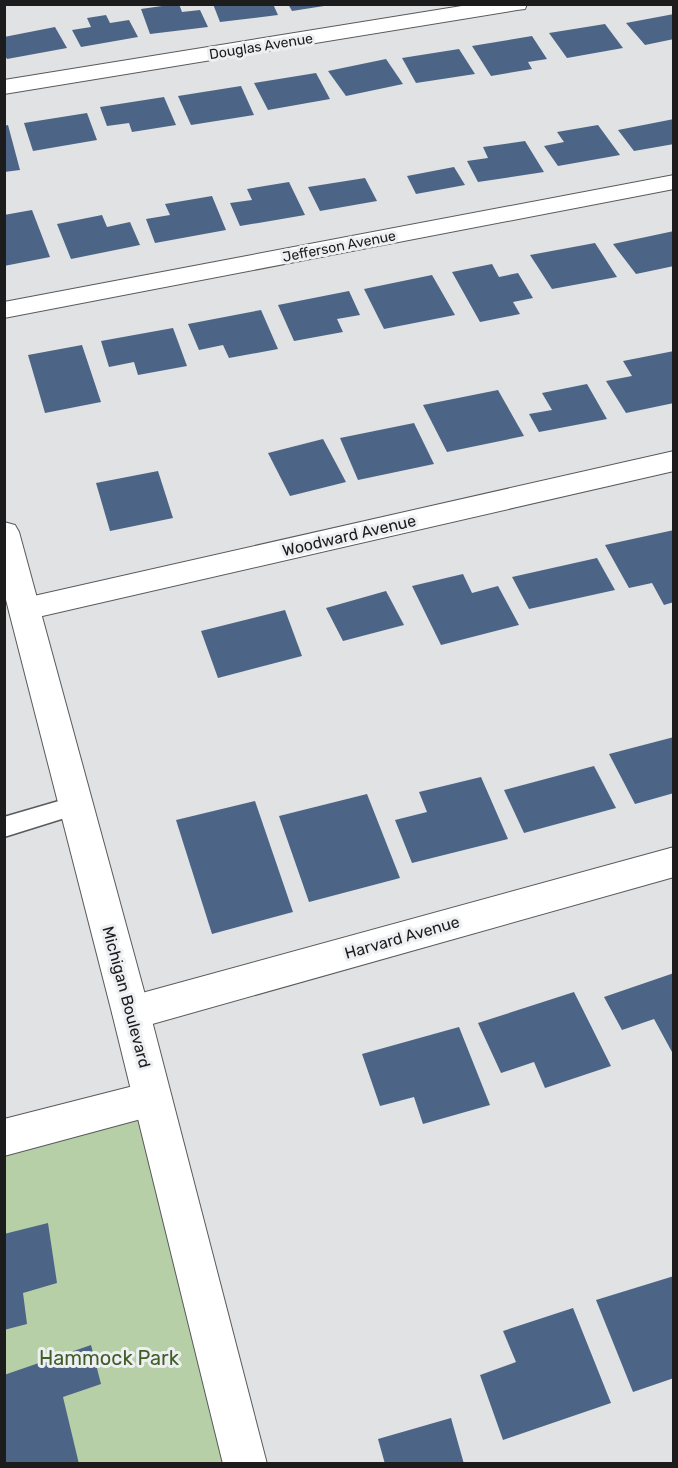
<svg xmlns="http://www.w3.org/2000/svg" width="678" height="1468" font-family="Rubik,sans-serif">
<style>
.green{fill:#b6cfa7}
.building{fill:#4c6586}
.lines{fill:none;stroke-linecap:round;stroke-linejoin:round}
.lane-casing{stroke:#585a5c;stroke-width:3}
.street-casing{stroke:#585a5c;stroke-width:2}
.secondary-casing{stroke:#585a5c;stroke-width:2}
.lane{fill:#fff;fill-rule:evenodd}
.street{fill:#fff;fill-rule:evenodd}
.secondary{fill:#fff;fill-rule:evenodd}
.labels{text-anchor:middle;stroke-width:6;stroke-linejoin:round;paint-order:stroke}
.far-street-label{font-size:14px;fill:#1c1c1d;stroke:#edeff2}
.street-label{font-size:16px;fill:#1c1c1d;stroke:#edeff2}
.near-park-label{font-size:20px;fill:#3f5f27;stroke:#edeff2}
</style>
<rect width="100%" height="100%" fill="#e0e2e4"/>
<!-- green -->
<polygon class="green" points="153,1099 243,1463 5,1464 5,1138"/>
<!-- building -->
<g class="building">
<polygon points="176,4 179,4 182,12 200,10 208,27 150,34 141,9"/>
<polygon points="213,4 273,4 278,15 220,22"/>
<polygon points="288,4 324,4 324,6 292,11"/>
<polygon points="674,14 674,39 645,45 626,23"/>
<polygon points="106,15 110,23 129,20 138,37 81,47 72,30 91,27 87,18"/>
<polygon points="605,24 623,48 567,58 549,33"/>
<polygon points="55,27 67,48 7,59 4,54 4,37"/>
<polygon points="532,36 547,59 528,62 532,69 491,76 472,46"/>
<polygon points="459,49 475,74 416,83 402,58"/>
<polygon points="386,59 403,84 346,96 328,71"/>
<polygon points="316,73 330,99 268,110 254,83"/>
<polygon points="241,86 254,115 191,125 178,96"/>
<polygon points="164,97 176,125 132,132 129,123 107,126 100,107"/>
<polygon points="87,113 97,140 33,151 24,123"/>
<polygon points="674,119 674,144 634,151 618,130"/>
<polygon points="8,125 20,170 4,172 4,126"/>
<polygon points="598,125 620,155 558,166 544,146 564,142 557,132"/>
<polygon points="525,141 544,172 478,182 467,161 488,158 483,147"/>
<polygon points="454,167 465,185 416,194 407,176"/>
<polygon points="365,178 377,201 320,211 308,187"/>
<polygon points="289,182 305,215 240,226 230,203 252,200 247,189"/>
<polygon points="212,196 226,230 155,243 146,219 170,215 165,204"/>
<polygon points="32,210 50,257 4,266 4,215"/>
<polygon points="102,215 107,227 130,222 140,245 71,259 57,224"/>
<polygon points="674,231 674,266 636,274 613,244"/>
<polygon points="595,243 617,277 552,289 530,255"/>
<polygon points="492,264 499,277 518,273 533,298 513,302 520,314 480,322 452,272"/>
<polygon points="432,275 455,315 384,329 364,289"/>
<polygon points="349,291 360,315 337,319 343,332 294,341 278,305"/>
<polygon points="261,310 278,349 229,358 223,345 199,350 188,324"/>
<polygon points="173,328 187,366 138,375 134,362 109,367 101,341"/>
<polygon points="82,345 101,402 45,413 28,355"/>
<polygon points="674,351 674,403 626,413 606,381 632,376 623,361"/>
<polygon points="587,384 607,419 539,432 529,414 552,410 542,393"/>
<polygon points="498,390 524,436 447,452 423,405"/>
<polygon points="414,423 434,464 358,480 340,438"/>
<polygon points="323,439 346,482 290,496 268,453"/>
<polygon points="158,471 173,518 110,531 96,483"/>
<polygon points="674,530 674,602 664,605 652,583 629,588 605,545"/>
<polygon points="597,558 615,590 529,609 512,577"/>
<polygon points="463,574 472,593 498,586 519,625 441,645 412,586"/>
<polygon points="386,591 404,625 343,641 326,608"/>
<polygon points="285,610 302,656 218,678 201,631"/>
<polygon points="674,737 674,793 635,804 609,754"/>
<polygon points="594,766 616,808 524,833 504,790"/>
<polygon points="481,777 508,839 412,863 395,820 427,812 419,792"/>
<polygon points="367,794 400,878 309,902 279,816"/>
<polygon points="255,801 293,912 212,934 176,820"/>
<polygon points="674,973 674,1052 672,1052 654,1019 622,1030 604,997"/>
<polygon points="574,992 611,1066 545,1088 534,1062 501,1073 478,1023"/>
<polygon points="459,1027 490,1105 423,1124 414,1097 380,1106 362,1054"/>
<polygon points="48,1223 57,1283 23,1293 27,1324 4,1330 4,1234"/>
<polygon points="674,1276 674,1378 633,1392 596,1300"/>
<polygon points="573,1308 611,1403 503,1440 480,1375 516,1362 503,1331"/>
<polygon points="91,1345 101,1384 63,1397 79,1464 4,1464 4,1375"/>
<polygon points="451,1418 464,1464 385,1464 378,1439"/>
</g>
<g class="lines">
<defs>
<polygon id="lane" points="76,796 84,798 88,805 84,812 4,837 4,817"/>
<g id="street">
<polygon points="474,4 527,4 525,9 517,10 4,94 4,80"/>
<polygon points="674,175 674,189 4,318 4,302"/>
<polygon points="674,451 674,471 25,620 14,617 9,609 14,601 25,598"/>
<polygon points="674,847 674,877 131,1030 118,1025 112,1013 118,1001 131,996"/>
<polygon points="153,1081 167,1086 172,1099 167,1112 4,1156 4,1119"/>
</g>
<polygon id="secondary" points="4,522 15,525 19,532 150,1013 267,1464 223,1464 112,1013 4,592"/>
</defs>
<!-- lane casing -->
<use href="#lane" class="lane-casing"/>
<!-- street casing -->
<use href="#street" class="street-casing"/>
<!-- secondary casing -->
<use href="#secondary" class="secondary-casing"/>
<!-- lane -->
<use href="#lane" class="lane"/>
<!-- street -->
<use href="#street" class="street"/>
<!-- secondary -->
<use href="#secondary" class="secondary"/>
</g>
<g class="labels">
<!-- far-street labels -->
<g class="far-street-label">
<text transform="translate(261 46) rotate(-9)" y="5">Douglas Avenue</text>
<text transform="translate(339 246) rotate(-11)" y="5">Jefferson Avenue</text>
</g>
<!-- street labels -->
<g class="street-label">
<text transform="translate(349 535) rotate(-13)" y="6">Woodward Avenue</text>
<text transform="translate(402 937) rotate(-16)" y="6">Harvard Avenue</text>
<text transform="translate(127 997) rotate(75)" y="6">Michigan Boulevard</text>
</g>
<!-- near-park labels -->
<g class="near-park-label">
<text x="109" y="1365">Hammock Park</text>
</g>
</g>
<!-- border -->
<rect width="678" height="1468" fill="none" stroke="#1c1c1d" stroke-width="12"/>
</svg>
